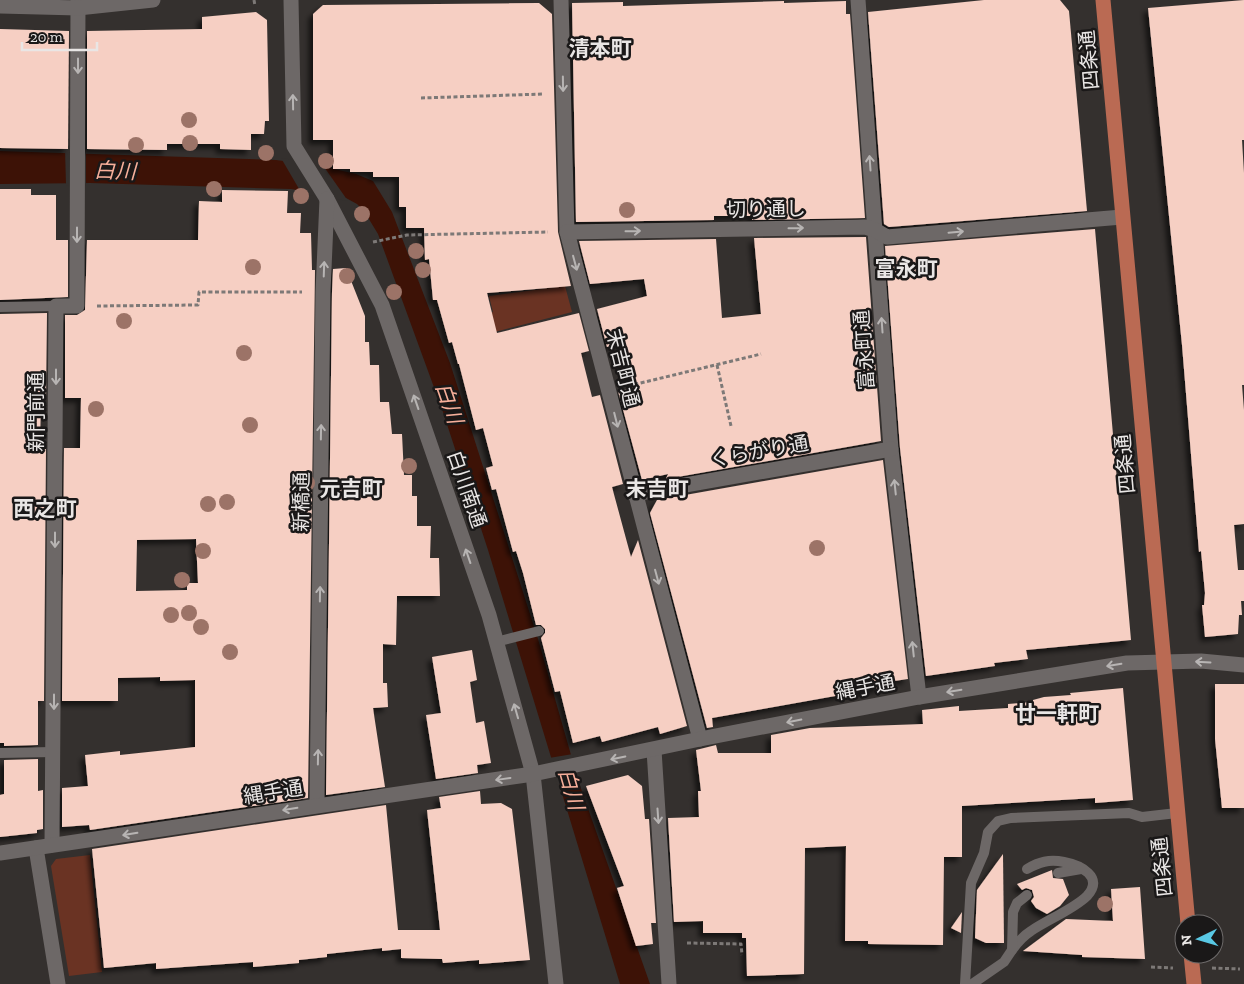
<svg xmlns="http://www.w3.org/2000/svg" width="1244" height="984" font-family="'Zilla Slab','Noto Sans JP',serif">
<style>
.green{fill:#6a3323}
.water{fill:#3d1206}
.pier{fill:#34302e}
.building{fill:#f6cfc3;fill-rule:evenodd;filter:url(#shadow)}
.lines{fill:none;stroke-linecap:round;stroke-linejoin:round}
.path{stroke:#7d7977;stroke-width:3;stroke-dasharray:4 2.5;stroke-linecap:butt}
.service{stroke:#6d6867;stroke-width:10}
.minor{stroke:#6d6867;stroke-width:15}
.tertiary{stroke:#6d6867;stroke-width:15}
.primary{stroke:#ba6a53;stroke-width:15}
.tree{fill:#9c7367}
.oneway{stroke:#b7b4b3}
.labels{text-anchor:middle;stroke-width:5;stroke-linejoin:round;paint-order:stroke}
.street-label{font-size:20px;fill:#e9e6e5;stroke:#1a1818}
.neighbourhood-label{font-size:21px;font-weight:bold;fill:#e9e6e5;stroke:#1a1818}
.water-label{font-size:21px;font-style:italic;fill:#f7af9a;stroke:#1a1818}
</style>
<defs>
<filter id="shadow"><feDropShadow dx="-4.5" dy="4.5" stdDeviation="2.5" flood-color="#0009"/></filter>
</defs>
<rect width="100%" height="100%" fill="#34302e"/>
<!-- green -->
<g class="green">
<polygon points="565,286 572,312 487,334 483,315 493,312 489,296"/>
<polygon points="90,855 102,972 69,976 51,866 56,859"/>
</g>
<!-- water -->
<polygon class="water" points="0,151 276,160 321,166 356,174 373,181 392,212 450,363 538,639 579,783 650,984 620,984 488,550 443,412 378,234 364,211 357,204 346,198 291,189 90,183 0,184"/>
<!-- pier -->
<g class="pier">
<polygon points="65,149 86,150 86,186 66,185"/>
<polygon points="281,158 322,164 348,201 302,194"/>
<polygon points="573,754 579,781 557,785 549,758"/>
</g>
<!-- building -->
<g class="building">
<polygon points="984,0 1060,0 1069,11 1087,211 889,227 884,224 868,12"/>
<polygon points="1244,0 1244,140 1242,140 1244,173 1244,385 1242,385 1244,410 1244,524 1234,525 1238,570 1244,570 1244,601 1241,601 1242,615 1239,615 1238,634 1205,637 1202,605 1204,605 1205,593 1201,551 1199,552 1182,345 1148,8"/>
<polygon points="784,1 784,3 846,1 846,14 850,14 865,218 752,220 752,216 714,216 714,220 576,222 572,3 623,2 623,6"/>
<polygon points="539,3 552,14 558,232 571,286 487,293 497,333 579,313 589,351 581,353 592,397 600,395 623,484 612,487 631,557 638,540 687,726 660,734 658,727 602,742 600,736 573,743 560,691 555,692 541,638 545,633 545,629 541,625 536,625 523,573 516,551 513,552 496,489 492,490 486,468 493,466 483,428 476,430 459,364 458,364 452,342 449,343 437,300 433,300 429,259 425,260 424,228 406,228 406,207 399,207 399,177 373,177 373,172 350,172 350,169 333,169 333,140 313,140 313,14 323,5"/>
<polygon points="256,12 267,20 269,121 265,121 264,134 251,134 251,150 220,149 220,144 167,144 167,150 87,149 87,31 202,29 202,17"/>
<polygon points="0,29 69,31 68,149 0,148"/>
<polygon points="0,189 31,189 31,195 56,195 56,240 68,240 68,297 0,300"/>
<path d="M222,190L288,191L287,213H301L300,233H311L312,270H315L308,798L90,830L89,825L62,827V788L88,786L85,755L120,751V755L195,747V680L160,681V677L118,678V701H62L64,448H80L81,398H65V315H77L85,310L87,240H198L199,201L222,202ZM196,539L198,583H187V590L136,591L137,540Z"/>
<polygon points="1095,229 1131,640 1026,650 1028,659 994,663 995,666 926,676 900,448 885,246"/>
<polygon points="866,237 881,441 666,479 668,474 642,480 618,391 634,387 622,343 607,347 597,309 647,296 644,279 590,284 579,241 716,239 722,318 761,314 754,238"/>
<polygon points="346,268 365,316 365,342 369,342 370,365 379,365 380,402 389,402 392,434 402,434 404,475 412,475 412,496 417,496 417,526 431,526 430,558 439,558 440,596 397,596 396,645 383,644 383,683 387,683 388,707 373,708 385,787 326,795 332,292 333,269"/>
<polygon points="47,313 46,399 41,399 40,448 46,448 44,701 38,701 38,745 4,746 4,743 0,743 0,314"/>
<polygon points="883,460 908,679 880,683 880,688 712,718 713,727 707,728 650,513 657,500"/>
<polygon points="472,650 477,680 470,682 476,723 484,721 491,763 477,765 478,773 436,779 426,715 441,713 432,657"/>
<polygon points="1215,684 1244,684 1244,808 1222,808 1215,739"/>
<polygon points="1123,688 1133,800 1095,803 1095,798 962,806 962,857 944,857 943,945 868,944 868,941 845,941 846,846 805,848 804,974 747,976 746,938 742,938 742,933 703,933 703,921 674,922 668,818 699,817 698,791 701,791 696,750 716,745 718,753 771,753 771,735 810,728 923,724 922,710 959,706 959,711 1008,708 1008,704 1033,702 1033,700 1044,697 1071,695 1070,693"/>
<polygon points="38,759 38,791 43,790 43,829 37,830 37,833 0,837 0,795 4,794 4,760"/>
<polygon points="628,775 642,786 645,819 649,819 656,923 651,923 653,944 636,946 617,888 624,886 586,786"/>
<polygon points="480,791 481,804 501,803 512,809 530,960 479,964 479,960 443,963 442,959 401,958 401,949 382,951 382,948 327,954 327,957 299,960 299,963 253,967 253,962 156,969 156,963 104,968 92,849 386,805 398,930 440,930 427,810 441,808 439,797"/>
<polygon points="1003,854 1004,943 986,943 975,938 977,890"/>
<polygon points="1052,870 1053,878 1063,879 1069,895 1060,906 1047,914 1036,908 1031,901 1034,897 1032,890 1026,888 1022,890 1017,884"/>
<polygon points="1140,887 1145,959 1082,957 1082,955 1023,951 1066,919 1113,921 1111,889"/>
<polygon points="962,912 961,933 951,928"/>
</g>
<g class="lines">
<!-- path -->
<g class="path">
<polyline points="254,0 255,6"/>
<polyline points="421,98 544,94"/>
<polyline points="373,242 407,235 548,232"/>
<polyline points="97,306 198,305 199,292 302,292"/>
<polyline points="717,365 731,426"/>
<polyline points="628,386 761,354"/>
<polyline points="687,943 741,944 742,955"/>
<polyline points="1151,967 1173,968"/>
<polyline points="1212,968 1240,969"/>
</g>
<!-- service -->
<g class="service">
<polyline points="0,307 56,306"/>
<polyline points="496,642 539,631"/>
<polyline points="0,753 53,752"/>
<polyline points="1058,873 1081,869"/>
<path d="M1012,950C1017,943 1023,936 1031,931C1047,920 1074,909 1087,896C1105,877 1080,865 1064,862C1049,859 1039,862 1027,869"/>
<polyline points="965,984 971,883 984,853 988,832 998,821 1011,818 1129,813 1142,817 1177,813"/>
<polyline points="972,984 1004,962 1012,950 1013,912 1017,903 1027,895"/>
</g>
<!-- minor -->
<g class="minor">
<polyline points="291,0 294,146 327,199 382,305 489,615 533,774 556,984"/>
<polyline points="561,0 567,232 700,739"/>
<polyline points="858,0 891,449 919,697"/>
<polyline points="567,232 865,227 875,230 887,237 1122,217"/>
<polyline points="634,494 891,449"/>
<polyline points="654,750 669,984"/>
<polyline points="317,805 323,292 327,199"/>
<polyline points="52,845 56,306 77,306 78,0"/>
<polyline points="36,848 58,984"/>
<polyline points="0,853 533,774 700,739 919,697 1127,663 1201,661 1244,665"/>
</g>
<!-- tertiary -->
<polyline class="tertiary" points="0,6 78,8 153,0"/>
<!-- primary -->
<g class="primary">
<polyline points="1103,0 1188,924"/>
<polyline points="1191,954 1194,984"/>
</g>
</g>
<!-- trees -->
<g class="tree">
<circle cx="189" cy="120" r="8"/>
<circle cx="190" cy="143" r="8"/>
<circle cx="136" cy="145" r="8"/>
<circle cx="266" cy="153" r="8"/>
<circle cx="326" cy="161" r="8"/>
<circle cx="214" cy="189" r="8"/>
<circle cx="301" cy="196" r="8"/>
<circle cx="627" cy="210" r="8"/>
<circle cx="362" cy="214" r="8"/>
<circle cx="416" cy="251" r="8"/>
<circle cx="253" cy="267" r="8"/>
<circle cx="423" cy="270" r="8"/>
<circle cx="347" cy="276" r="8"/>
<circle cx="394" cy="292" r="8"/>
<circle cx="124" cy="321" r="8"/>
<circle cx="244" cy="353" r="8"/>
<circle cx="96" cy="409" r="8"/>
<circle cx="250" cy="425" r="8"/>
<circle cx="409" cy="466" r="8"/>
<circle cx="307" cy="483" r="8"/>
<circle cx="227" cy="502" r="8"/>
<circle cx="208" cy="504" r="8"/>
<circle cx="817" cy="548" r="8"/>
<circle cx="203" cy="551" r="8"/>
<circle cx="182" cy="580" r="8"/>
<circle cx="189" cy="613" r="8"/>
<circle cx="171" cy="615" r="8"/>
<circle cx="201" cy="627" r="8"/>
<circle cx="230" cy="652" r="8"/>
<circle cx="1105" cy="904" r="8"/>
</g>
<!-- one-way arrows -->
<defs><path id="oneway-shaft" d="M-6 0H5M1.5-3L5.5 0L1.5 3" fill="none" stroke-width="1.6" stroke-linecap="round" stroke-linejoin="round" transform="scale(1.25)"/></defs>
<g class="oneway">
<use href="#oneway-shaft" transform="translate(78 66) rotate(90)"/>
<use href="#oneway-shaft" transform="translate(563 84) rotate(89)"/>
<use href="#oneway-shaft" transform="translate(293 102) rotate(-91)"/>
<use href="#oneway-shaft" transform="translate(870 163) rotate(-94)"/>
<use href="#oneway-shaft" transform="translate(796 228) rotate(-1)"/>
<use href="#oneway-shaft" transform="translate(633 231) rotate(-1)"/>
<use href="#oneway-shaft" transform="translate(956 232) rotate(-5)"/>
<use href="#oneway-shaft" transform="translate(77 235) rotate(90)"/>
<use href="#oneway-shaft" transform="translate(575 263) rotate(75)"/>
<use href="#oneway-shaft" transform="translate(324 269) rotate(-88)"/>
<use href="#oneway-shaft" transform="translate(882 325) rotate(-94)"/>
<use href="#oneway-shaft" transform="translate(56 377) rotate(90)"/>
<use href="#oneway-shaft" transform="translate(416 402) rotate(-109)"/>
<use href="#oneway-shaft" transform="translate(616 420) rotate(76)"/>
<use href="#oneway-shaft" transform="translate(321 432) rotate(-89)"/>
<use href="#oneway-shaft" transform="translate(895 487) rotate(-96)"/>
<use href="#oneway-shaft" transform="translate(55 540) rotate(90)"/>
<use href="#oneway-shaft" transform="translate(468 556) rotate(-109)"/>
<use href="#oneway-shaft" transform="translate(657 577) rotate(75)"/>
<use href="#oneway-shaft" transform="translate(320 594) rotate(-89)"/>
<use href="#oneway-shaft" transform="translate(913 649) rotate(-96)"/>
<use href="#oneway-shaft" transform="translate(1203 662) rotate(-177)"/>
<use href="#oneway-shaft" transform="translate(1114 665) rotate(171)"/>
<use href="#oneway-shaft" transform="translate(954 691) rotate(171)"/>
<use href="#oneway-shaft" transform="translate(54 702) rotate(90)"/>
<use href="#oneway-shaft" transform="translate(516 711) rotate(-106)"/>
<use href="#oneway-shaft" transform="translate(794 721) rotate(169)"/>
<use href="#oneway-shaft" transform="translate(318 757) rotate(-89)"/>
<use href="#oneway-shaft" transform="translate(618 758) rotate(168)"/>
<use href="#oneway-shaft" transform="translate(503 779) rotate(172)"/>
<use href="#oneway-shaft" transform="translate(290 809) rotate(171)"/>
<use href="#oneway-shaft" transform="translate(658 816) rotate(86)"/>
<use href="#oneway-shaft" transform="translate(130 834) rotate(171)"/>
</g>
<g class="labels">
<!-- street labels -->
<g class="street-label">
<text transform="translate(1089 60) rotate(-95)" y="7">四条通</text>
<text transform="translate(766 209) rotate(-1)" y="7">切り通し</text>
<text transform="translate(864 350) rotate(-94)" y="7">富永町通</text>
<text transform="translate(623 368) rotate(76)" y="7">末吉町通</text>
<text transform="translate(36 412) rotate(-90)" y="7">新門前通</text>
<text transform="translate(759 451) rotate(-10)" y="7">くらがり通</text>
<text transform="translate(1125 464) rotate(-95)" y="7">四条通</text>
<text transform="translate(467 489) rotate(71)" y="7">白川南通</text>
<text transform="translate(301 502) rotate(-89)" y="7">新橋通</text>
<text transform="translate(865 687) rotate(-11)" y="7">縄手通</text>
<text transform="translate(273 792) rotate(-9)" y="7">縄手通</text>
<text transform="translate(1162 867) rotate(-96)" y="7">四条通</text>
</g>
<!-- neighbourhood labels -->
<g class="neighbourhood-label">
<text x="600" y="56">清本町</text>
<text x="906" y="276">富永町</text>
<text x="351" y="496">元吉町</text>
<text x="657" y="496">末吉町</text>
<text x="45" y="516">西之町</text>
<text x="1057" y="721">廿一軒町</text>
</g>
<!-- water labels -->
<g class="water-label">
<text transform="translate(115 171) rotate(2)" y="7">白川</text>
<text transform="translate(449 403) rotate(71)" y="7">白川</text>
<text transform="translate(571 789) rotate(74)" y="7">白川</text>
</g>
</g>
<!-- north arrow -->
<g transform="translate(1199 939) rotate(265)"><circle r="24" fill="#1a1818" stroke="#6d6a6a"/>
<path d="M0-4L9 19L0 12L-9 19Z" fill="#59c8e4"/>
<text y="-8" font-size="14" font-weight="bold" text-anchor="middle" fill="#e9e6e5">N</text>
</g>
<!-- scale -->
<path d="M22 42v8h75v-8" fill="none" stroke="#e9e6e5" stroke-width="2.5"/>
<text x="30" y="42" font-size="15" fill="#e9e6e5" stroke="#1a1818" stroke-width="4" paint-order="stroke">20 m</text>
</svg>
